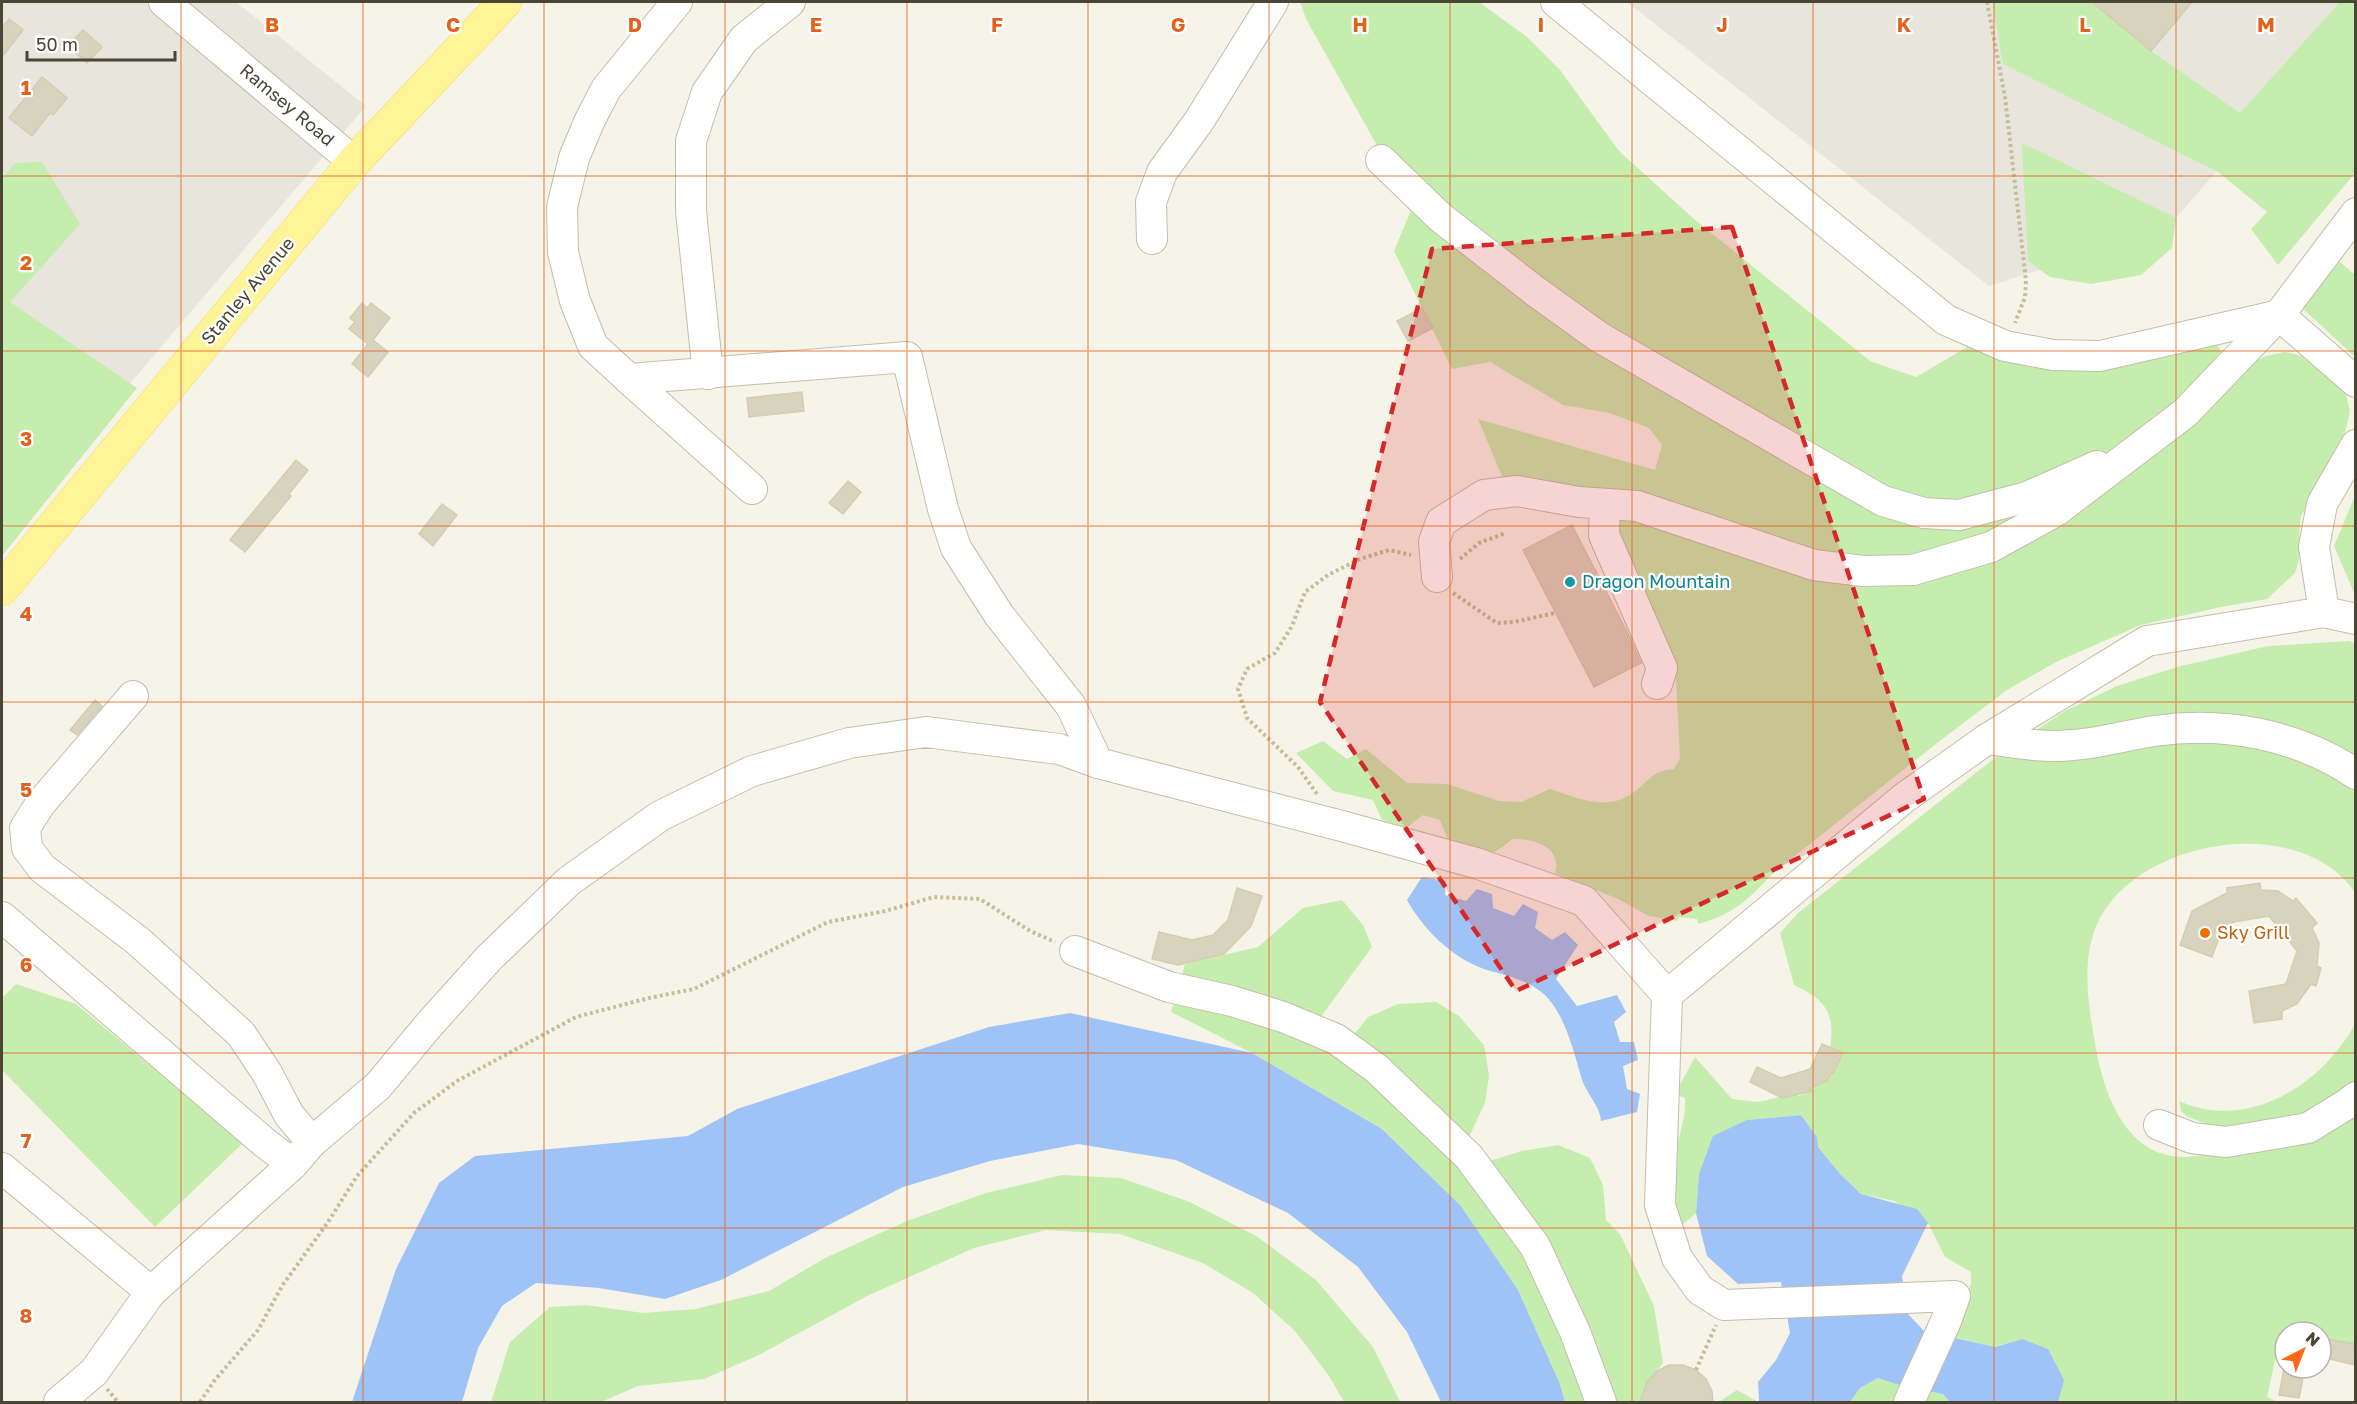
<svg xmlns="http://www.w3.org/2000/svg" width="2357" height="1404" font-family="'Golos Text',sans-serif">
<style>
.industrial{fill:#e8e5dd}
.green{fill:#c5edae}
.water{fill:#a0c3f7}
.building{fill:#d8d3bd;stroke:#d4cdaf;stroke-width:1.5}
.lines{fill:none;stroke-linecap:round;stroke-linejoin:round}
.minor-casing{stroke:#c2bfaa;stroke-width:32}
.major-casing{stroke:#efdf5e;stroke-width:34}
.path{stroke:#c5be9a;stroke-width:4;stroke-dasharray:3 3;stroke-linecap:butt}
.minor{stroke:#fff;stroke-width:30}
.major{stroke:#fff598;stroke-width:33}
.marked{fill:#d62828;fill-opacity:0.2;stroke:#d62828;stroke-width:4.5;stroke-dasharray:12 8;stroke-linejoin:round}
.grid{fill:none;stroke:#e4611b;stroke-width:1.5;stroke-opacity:0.55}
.culture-dot{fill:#0f9aa8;stroke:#fff;stroke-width:2}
.food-dot{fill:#e8710a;stroke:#fff;stroke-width:2}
.labels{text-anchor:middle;stroke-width:4.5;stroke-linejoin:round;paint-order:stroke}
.street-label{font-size:18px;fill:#4a4636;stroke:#fff}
.culture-label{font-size:18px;fill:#0d838f;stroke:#fff;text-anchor:start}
.food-label{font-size:18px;fill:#c56008;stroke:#fff;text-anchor:start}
.grid-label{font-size:20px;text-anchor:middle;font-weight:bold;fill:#e4611b;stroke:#fff;stroke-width:4.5;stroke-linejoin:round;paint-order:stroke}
</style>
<rect width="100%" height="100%" fill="#f6f4e9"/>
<!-- industrial -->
<g class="industrial">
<polygon points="2,2 236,2 366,106 2,534"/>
<polygon points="1627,2 2355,2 2356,13 2165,230 1989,286"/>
</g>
<!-- green -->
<g class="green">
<polygon points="1300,2 1479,2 1527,37 1560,70 1619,151 1694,219 1870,361 1916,377 1969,346 2215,341 2221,351 2221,363 2190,399 2001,534 1877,564 1506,486 1478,419 1655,470 1662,445 1649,428 1610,413 1563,405 1490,362 1452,369 1394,251 1412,208 1306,19"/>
<polygon points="1992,2 2092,2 2151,51 2240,113 2340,2 2355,2 2355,173 2278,265 2251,229 2267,212 2218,172 2003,64"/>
<polygon points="2022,143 2176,218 2172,248 2141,275 2091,284 2050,277 2028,261"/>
<polygon points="42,162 80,224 10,302 137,388 2,556 2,178 15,163"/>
<polygon points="2340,262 2355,275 2355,357 2301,307"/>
<path d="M2285,352L2312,358L2345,390L2350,411L2341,450L2301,516L2299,535L2300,556L2295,573L2267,599L2221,607L2141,625L2056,662L2007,690L1941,740L1772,874C1750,899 1730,916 1698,924L1697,919L1679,917L1677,921L1649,916L1618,899L1555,873C1563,846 1531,838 1512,839L1503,847L1494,852L1447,838L1440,820L1423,815L1406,828L1382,820L1373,800L1333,791L1296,753L1323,741L1347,759L1366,749L1407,783L1447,784L1499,801L1521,802L1550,789C1581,799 1610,814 1639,788C1653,776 1654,771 1674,769L1680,758L1676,679L1618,534L1619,524L1625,517L1746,551L1947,566L2252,362L2266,356Z"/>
<polygon points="2355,496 2355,595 2334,546"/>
<polygon points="2349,641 2355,643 2355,762 2297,732 2058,736 2030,734 2065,711 2117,686 2177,667 2268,646"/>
<path d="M2160,740H2253L2355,784V892C2300,813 2143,838 2100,918C2080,956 2088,1003 2095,1043C2102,1085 2120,1144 2167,1155C2180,1158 2191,1157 2203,1155C2215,1154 2228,1155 2240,1152C2278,1143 2318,1125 2355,1111V1344L2321,1338V1332H2317L2314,1329L2309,1332H2285V1349L2276,1356L2267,1397L2278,1402H2058L2022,1339L1994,1347L1949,1336L1971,1284V1272L1945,1257L1928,1223L1894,1201L1861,1194L1842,1176L1818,1147L1817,1137L1801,1115L1749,1120L1699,1173L1696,1213L1679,1228C1674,1206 1670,1182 1674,1158C1678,1136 1686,1121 1685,1098L1675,1094L1695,1057L1732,1099L1758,1102L1797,1093L1799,1096L1811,1091V1087C1832,1079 1834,1073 1843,1053L1830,1047C1836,1012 1824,999 1794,985L1780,933L1798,913L1996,757L2082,754Z"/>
<path d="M1342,900L1363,925L1372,947L1317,1022L1353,1036L1368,1017L1398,1004L1436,1002L1459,1016L1484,1045L1489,1075L1485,1103L1468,1139L1490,1161L1522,1151L1558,1145L1590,1158L1603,1185L1606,1220L1620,1234L1654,1306L1663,1363C1653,1376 1643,1385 1643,1402H1565L1560,1384L1518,1290L1461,1206L1382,1129L1252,1053L1171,1012L1185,964L1258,947L1303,908Z"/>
<polygon points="16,984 76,1004 243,1143 155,1227 2,1070 2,998"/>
<path d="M2355,1024V1086L2326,1107L2251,1132L2216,1127L2188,1117L2181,1111L2179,1101C2248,1132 2322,1085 2355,1024Z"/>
<polygon points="1062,1175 1121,1178 1190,1202 1256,1236 1316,1280 1373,1347 1400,1402 1344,1402 1329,1376 1295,1331 1253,1293 1203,1263 1120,1234 1046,1230 974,1248 867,1296 759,1355 704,1379 638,1386 601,1402 491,1402 510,1342 550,1307 586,1305 643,1313 695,1309 769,1291 825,1258 907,1221 986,1193"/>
<polygon points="1878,1378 1905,1387 1899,1402 1850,1402 1860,1388"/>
<polygon points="1737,1390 1758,1402 1719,1402"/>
<polygon points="1925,1391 1943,1394 1950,1402 1920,1402"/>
</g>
<!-- water -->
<g class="water">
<path d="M1422,877L1446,881L1445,895L1466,901L1477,889L1492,894L1493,908L1514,916L1523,904L1538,912L1535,928L1552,940L1565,932L1578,945L1556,979L1577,1006L1617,995L1626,1012L1614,1022L1620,1042H1634L1638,1060L1623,1066L1627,1089L1640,1094L1637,1112L1601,1121C1600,1106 1587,1094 1582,1080C1574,1053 1566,1017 1546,996C1530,980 1504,975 1484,969C1451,957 1423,929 1407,900Z"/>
<polygon points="1070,1013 1252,1053 1382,1129 1461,1206 1518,1290 1560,1384 1565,1402 1441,1402 1407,1332 1358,1267 1288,1213 1176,1160 1078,1144 990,1161 903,1187 721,1280 665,1299 599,1288 536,1283 502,1306 478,1348 462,1402 352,1402 396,1269 439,1183 475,1156 688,1136 737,1109 989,1027"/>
<polygon points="1801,1115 1817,1137 1818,1147 1841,1175 1861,1194 1917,1209 1928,1223 1902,1276 1908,1314 1924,1331 1995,1347 2022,1339 2048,1349 2064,1380 2058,1402 1950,1402 1943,1394 1905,1387 1878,1378 1860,1388 1850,1402 1759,1402 1758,1382 1776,1360 1790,1333 1781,1282 1738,1284 1707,1256 1696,1213 1699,1174 1713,1136 1747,1120"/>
</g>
<!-- building -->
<g class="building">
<polygon points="2092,2 2192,2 2151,51"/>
<polygon points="9,19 23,30 2,57 2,28"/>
<polygon points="83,30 102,47 87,63 68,46"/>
<polygon points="42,77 67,98 53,115 50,113 32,136 9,118"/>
<polygon points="362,303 367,308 371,303 390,318 373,340 388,352 368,377 352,364 368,344 349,329 355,322 350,318"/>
<polygon points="1422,308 1433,328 1408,341 1397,321"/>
<polygon points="802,392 804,411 749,417 747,398"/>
<polygon points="296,460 308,470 289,494 291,496 245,552 230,540"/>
<polygon points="848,481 861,492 843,514 829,503"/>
<polygon points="442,504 457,515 433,546 419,534"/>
<polygon points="1572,525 1628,634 1641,663 1594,687 1523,550"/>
<polygon points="95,700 102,706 77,735 70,730"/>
<polygon points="2260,883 2261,890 2278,891 2293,901 2296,898 2317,923 2312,928 2319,943 2317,966 2321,968 2316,986 2311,984 2297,1004 2282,1011 2282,1019 2254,1023 2249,991 2286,984 2297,951 2269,916 2234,922 2223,927 2212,957 2180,945 2192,911 2227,893 2227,888"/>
<polygon points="1237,888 1262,896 1251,926 1224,954 1178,965 1152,959 1159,932 1192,940 1213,935 1228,920"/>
<polygon points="1822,1044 1843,1053 1833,1073 1832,1072 1827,1081 1810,1088 1812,1091 1782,1098 1750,1082 1757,1067 1781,1078 1810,1069"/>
<polygon points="2321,1338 2355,1344 2355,1365 2321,1357"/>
<polygon points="1669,1365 1683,1365 1696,1370 1706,1379 1712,1391 1713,1402 1640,1402 1647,1382 1657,1371"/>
<polygon points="2284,1368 2305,1368 2299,1398 2279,1395"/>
</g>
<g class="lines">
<defs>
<g id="minor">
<polyline points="164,2 354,162"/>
<polyline points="677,2 606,89 589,122 574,158 562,207 563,252 575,301 593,346 629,379 907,357 943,509 956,548 999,615 1071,706 1098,763"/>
<polyline points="1556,2 1946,320 2005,346 2053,355 2100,356 2279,315 2356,382"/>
<polyline points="1381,160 1440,217 1535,291 1599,337 1883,501 1924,513 1959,515 2027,497 2097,466"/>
<polyline points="1152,239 1151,202 1162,172 1199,121 1273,2"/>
<polyline points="708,374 691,211 691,141 707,92 744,39 790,2"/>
<polyline points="629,379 752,489"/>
<polyline points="1605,504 1604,535 1662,668 1657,684"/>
<polyline points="1437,577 1434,542 1441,522 1484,495 1517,491 1579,502 1637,506 1814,565 1863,571 1913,570 1991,547 2056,511 2185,413 2279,315 2356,213"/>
<polyline points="2324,612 2314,547 2322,504 2356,445"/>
<polyline points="133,696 41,803 25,828 27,848 42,868 138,941 241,1034 267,1073 289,1115 312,1142"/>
<path d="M1987,739C2015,743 2045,748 2073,745C2100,743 2127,735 2154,731C2224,721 2296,734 2356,774"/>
<polyline points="2,917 265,1143 293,1164"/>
<polyline points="1075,951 1169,987 1232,1001 1283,1017 1336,1039 1377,1069 1469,1157 1535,1246 1575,1332 1601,1402"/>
<polyline points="2159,1125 2192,1138 2226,1142 2308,1128 2347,1104 2356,1097"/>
<polyline points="2,1168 151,1292"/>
<polyline points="59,1402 94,1372 151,1292 293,1164 312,1142 378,1086 428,1026 489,958 569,881 660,816 752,771 849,743 926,732 1059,749 1098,763 1338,825 1476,863 1584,901 1667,995"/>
<polyline points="1909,1402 1946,1321 1955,1296 1724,1305 1700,1290 1677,1258 1660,1205 1667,995 1904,798 1987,739 2147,641 2324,612 2356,619"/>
</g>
<polyline id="major" points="2,589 354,162 505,2"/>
</defs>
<!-- minor casing -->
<use href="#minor" class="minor-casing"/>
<!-- major casing -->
<use href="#major" class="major-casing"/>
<!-- path -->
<g class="path">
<polyline points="1987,2 2005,97 2026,281 2025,297 2015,323"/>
<polyline points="1460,559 1479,543 1506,533"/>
<polyline points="1453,593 1497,623 1514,622 1555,613"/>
<polyline points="1317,794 1298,767 1247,718 1238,689 1247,669 1275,653 1292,626 1305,592 1328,575 1360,559 1389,550 1411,555"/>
<polyline points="1696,1370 1716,1325"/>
<polyline points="107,1389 118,1402"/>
<polyline points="200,1402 214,1381 258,1330 282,1286 328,1222 357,1176 414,1113 457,1081 576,1017 649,998 694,989 828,922 885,911 934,897 980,899 1030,931 1055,942"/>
</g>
<!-- minor -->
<use href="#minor" class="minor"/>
<!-- major -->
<use href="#major" class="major"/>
</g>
<!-- marked area -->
<path class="marked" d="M1732,227L1924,799L1516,991L1320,702L1432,249Z"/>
<!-- grid -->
<path class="grid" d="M181,2V1402M363,2V1402M544,2V1402M725,2V1402M907,2V1402M1088,2V1402M1269,2V1402M1450,2V1402M1632,2V1402M1813,2V1402M1994,2V1402M2176,2V1402M2,176H2356M2,351H2356M2,526H2356M2,702H2356M2,878H2356M2,1053H2356M2,1228H2356"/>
<!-- markers -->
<circle class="culture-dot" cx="1570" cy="582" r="6"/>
<circle class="food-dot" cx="2205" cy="933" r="6"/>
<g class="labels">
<!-- street labels -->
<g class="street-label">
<text transform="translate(287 105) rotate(40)" y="6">Ramsey Road</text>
<text transform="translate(248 291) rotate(-50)" y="6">Stanley Avenue</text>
</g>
<!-- culture labels -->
<g class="culture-label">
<text x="1582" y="588">Dragon Mountain</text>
</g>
<!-- food labels -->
<g class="food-label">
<text x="2217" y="939">Sky Grill</text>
</g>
</g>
<g class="grid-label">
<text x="272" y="32">B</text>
<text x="453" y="32">C</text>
<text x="635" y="32">D</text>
<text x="816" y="32">E</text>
<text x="997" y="32">F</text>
<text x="1178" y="32">G</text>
<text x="1360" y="32">H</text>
<text x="1541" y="32">I</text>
<text x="1722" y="32">J</text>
<text x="1904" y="32">K</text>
<text x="2085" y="32">L</text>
<text x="2266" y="32">M</text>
<text x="26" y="95">1</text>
<text x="26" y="270">2</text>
<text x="26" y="446">3</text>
<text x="26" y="621">4</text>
<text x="26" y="797">5</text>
<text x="26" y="972">6</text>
<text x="26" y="1148">7</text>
<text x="26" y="1323">8</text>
</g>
<!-- border -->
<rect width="2357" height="1404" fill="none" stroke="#4a4636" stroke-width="6"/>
<!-- north arrow -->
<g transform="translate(2303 1350) rotate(42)"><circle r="28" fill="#ffffff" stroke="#b7b5af" stroke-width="1.5"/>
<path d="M0-4.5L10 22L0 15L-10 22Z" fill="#ff6616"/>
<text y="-9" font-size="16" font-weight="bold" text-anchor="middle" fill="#4a4636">N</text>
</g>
<!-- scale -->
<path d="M27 51v9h148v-9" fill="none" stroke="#4a4636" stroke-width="3"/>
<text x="36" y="51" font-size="18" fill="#4a4636" stroke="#ffffff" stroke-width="4.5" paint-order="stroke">50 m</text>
</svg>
